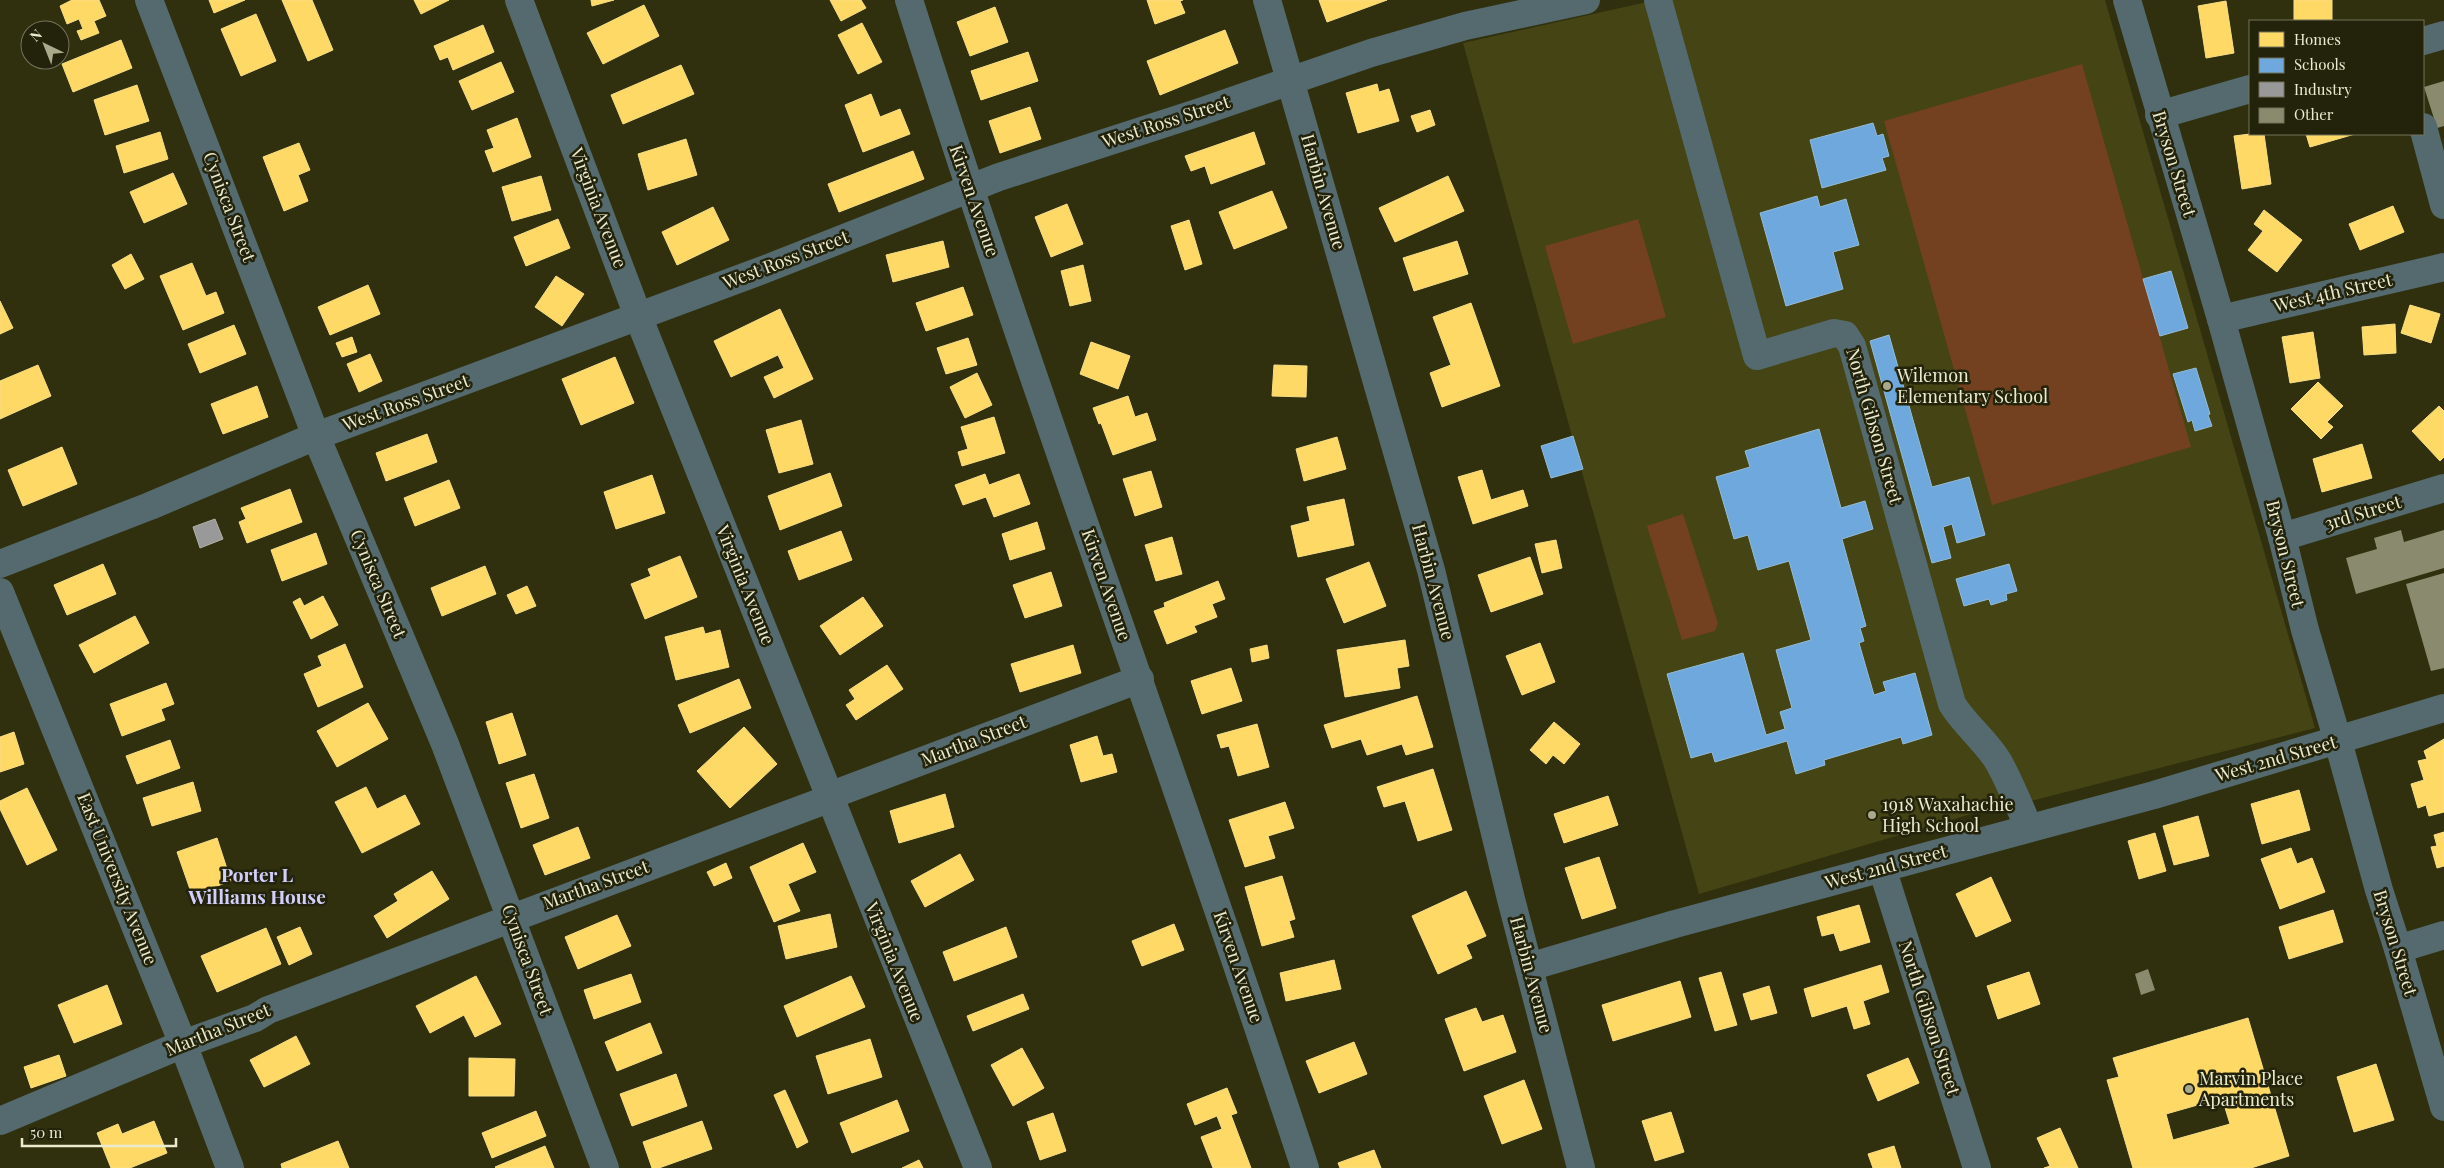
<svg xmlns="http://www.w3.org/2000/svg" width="2444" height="1168" font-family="'Playfair Display',serif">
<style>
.built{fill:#444414}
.green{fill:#734020}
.homes{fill:#ffd966;stroke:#f9de85;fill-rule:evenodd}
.schools{fill:#6fa8dc;stroke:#94bcd8}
.industry{fill:#999;stroke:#b1b2a9}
.building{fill:#8a8a6f}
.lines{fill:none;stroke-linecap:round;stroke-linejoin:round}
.minor{stroke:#546a6e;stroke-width:28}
.poi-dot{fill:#a9aa8b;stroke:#23230c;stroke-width:2}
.labels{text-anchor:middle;stroke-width:5;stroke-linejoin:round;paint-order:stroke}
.street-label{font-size:18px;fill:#eaebce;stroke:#23230c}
.poi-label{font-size:18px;fill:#eaebce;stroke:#23230c;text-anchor:start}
.neighbourhood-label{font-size:19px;font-weight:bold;fill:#d2cffb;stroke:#23230c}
</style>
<rect width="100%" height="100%" fill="#30300e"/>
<!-- built -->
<polygon class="built" points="1656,0 2105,0 2315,728 2035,800 2005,804 1699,894 1463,43"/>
<!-- green -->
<g class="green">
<polygon points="2082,64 2191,447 1992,505 1884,121"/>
<polygon points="1638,219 1666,317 1573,344 1545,246"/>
<polygon points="1683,514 1718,623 1715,631 1682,640 1647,526"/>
</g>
<!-- homes -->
<g class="homes">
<polygon points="99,0 106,16 94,21 99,33 81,40 77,31 83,29 79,19 67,24 60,6 72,0"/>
<polygon points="209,0 245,0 214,13"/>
<polygon points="282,0 312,0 333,50 308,61"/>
<polygon points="414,0 449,0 421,14"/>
<polygon points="591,0 614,0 592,6"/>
<polygon points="830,0 861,0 866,8 841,21"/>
<polygon points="1147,0 1183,0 1180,1 1185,13 1155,24"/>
<polygon points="1319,0 1387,0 1327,22"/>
<rect x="2294" y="0" width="38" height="21"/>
<polygon points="2226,1 2234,53 2206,58 2198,6"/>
<polygon points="644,5 659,36 603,64 587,33"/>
<polygon points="995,7 1008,42 970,56 957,22"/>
<polygon points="256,14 276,61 241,76 221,29"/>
<polygon points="862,23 882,62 858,74 838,35"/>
<polygon points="483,25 494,52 453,70 448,57 440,60 434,46"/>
<polygon points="1225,30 1238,63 1160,95 1147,61"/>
<polygon points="121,40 132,68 73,92 62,64"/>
<polygon points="1028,52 1038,81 981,100 971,71"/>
<polygon points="501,62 514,92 472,110 459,81"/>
<polygon points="681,65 694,94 623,124 611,95"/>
<polygon points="1377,84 1379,92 1389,89 1399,121 1358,133 1346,93"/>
<polygon points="137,85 149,121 105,135 94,100"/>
<polygon points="871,94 880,117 900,109 910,134 863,152 845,105"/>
<polygon points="1030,107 1041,139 1000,153 989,121"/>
<polygon points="1430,110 1435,125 1417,132 1411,116"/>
<polygon points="517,118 531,157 493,172 485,151 494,148 487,130"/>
<polygon points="160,132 168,159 124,173 116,146"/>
<polygon points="1254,132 1265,164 1211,184 1205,166 1191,171 1185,156"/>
<polygon points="2250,134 2264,134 2271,184 2242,189 2234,136"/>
<polygon points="2306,134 2355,134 2310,147"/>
<polygon points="686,139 697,175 648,190 638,154"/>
<polygon points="299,143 310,170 298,175 308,201 284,211 263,157"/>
<polygon points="913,151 924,179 839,212 828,184"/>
<polygon points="173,173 187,204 144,223 130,192"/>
<polygon points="541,176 551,210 512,221 502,187"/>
<polygon points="1448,176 1464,211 1395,242 1379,208"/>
<polygon points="1272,191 1287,228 1234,249 1219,212"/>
<polygon points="1067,204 1083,244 1051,257 1035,217"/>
<polygon points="2393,206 2404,232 2360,250 2349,224"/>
<polygon points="713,207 729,240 677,265 662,232"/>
<polygon points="2264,210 2302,240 2277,272 2248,250 2263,231 2254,224"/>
<polygon points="558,219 570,248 526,266 514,237"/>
<polygon points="1189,220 1202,264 1185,270 1171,226"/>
<polygon points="943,241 949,267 893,282 886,255"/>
<polygon points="1457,241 1468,274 1414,291 1403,258"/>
<polygon points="131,254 144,279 125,289 112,265"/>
<polygon points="192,263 206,296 216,292 224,313 183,330 160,276"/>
<polygon points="1083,265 1091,301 1070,306 1061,271"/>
<polygon points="556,276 584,294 562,326 535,307"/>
<polygon points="368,285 380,314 330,335 318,307"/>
<polygon points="963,287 973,315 926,331 916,303"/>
<polygon points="0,301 13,328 0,334"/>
<polygon points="1471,303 1500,386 1442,407 1430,373 1451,365 1433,317"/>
<polygon points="2410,305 2440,314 2431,343 2401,333"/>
<polygon points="780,309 813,379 774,398 764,377 784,368 778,355 731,377 714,341"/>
<polygon points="2395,324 2396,353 2364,355 2362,327"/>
<polygon points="234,325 246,354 200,373 188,344"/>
<polygon points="2313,332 2320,378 2290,383 2282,337"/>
<polygon points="352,337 357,352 342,357 336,343"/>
<polygon points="968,338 977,365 946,374 937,348"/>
<polygon points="1091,342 1130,356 1118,389 1080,374"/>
<polygon points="370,354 382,381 359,392 347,364"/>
<polygon points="615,357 634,403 581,425 562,379"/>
<polygon points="38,365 51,396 0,419 0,381"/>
<polygon points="1274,365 1307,366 1306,397 1272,396"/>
<polygon points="977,373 992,405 965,418 950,387"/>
<polygon points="2318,382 2343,406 2327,422 2333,427 2321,439 2291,409"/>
<polygon points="257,386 268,417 223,434 211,404"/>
<polygon points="1128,396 1135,417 1147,413 1156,440 1113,455 1101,423 1099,424 1093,408"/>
<polygon points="2439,406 2444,411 2444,457 2440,461 2412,431"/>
<polygon points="994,417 1005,453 962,466 958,452 968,449 961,427"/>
<polygon points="801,420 813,464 779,473 766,430"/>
<polygon points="427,434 437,462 386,481 376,453"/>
<polygon points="1337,437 1346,469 1304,481 1296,449"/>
<polygon points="2362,444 2372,478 2322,492 2313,459"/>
<polygon points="62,447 77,484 23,506 8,470"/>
<polygon points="1482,470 1491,500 1523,490 1528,506 1473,524 1458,477"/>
<polygon points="1151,471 1162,507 1135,516 1123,479"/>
<polygon points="830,473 842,506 780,530 768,496"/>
<polygon points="985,474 989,485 1019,474 1030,504 994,517 986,497 963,505 955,485"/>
<polygon points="652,475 665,513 616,529 604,492"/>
<polygon points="449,480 460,508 415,526 404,498"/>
<polygon points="290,489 302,522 247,543 239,522 246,519 241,508"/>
<polygon points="1344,499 1354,545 1298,557 1291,526 1310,521 1307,507"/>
<polygon points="1037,522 1045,549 1010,560 1002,534"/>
<polygon points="841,531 852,560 799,580 788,551"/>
<polygon points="316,533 327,564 282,581 271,550"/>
<polygon points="1172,537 1182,574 1156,581 1145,545"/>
<polygon points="1556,540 1562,568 1542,573 1535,544"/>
<polygon points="680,556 697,597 645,619 631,584 651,576 648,569"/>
<polygon points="1530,557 1543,594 1491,612 1478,575"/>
<polygon points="1369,562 1386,606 1344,623 1326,579"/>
<polygon points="103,564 116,594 67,615 54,585"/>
<polygon points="485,566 496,594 442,616 431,588"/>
<polygon points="1051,572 1062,606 1025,618 1013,585"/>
<polygon points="1218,581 1225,599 1212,604 1217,617 1194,626 1197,632 1167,644 1154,611 1165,607 1164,603"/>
<polygon points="527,586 536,606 516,614 507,595"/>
<polygon points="323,596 338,625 311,639 293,602 300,598 304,606"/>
<polygon points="863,597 883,626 840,655 820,626"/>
<polygon points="135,616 149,643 94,673 79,645"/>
<polygon points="703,627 705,634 720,630 729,667 676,680 665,637"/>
<polygon points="1405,640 1409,666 1397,668 1400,688 1345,697 1337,650"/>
<polygon points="1540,643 1555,682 1522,695 1506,656"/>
<polygon points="345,644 363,687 318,707 304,674 322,666 318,656"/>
<polygon points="1073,645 1081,673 1020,692 1011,664"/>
<polygon points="1267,645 1269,658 1252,662 1250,649"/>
<polygon points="887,665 903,689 856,720 846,705 855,699 849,690"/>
<polygon points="1231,668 1242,701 1202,714 1191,681"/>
<polygon points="739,679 751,708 690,733 678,705"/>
<polygon points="166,683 174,704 161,709 165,720 122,736 110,704"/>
<polygon points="1417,696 1433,747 1406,755 1402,744 1367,755 1361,739 1332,748 1324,725"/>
<polygon points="368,703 388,739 337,767 317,731"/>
<polygon points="512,713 526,755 499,764 486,722"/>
<polygon points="1554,722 1580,744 1564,764 1553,755 1546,764 1530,750"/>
<polygon points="1257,724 1269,767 1238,776 1229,746 1221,748 1217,735"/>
<polygon points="744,727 777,764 730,808 697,771"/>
<polygon points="14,732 24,764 0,772 0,737"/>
<polygon points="1097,736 1103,756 1112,754 1117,772 1081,782 1070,745"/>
<polygon points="2444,739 2444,812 2429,816 2426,805 2418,808 2411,784 2424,780 2418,761 2427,759 2424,751"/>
<polygon points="170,740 180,768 137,784 126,756"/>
<polygon points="1433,769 1452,830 1418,841 1405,801 1384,807 1377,787"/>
<polygon points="534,774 549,818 521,828 506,783"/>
<polygon points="193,782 201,811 152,826 143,798"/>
<polygon points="366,787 377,809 405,795 420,824 362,853 335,802"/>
<polygon points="27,788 57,850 27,865 0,809 0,801"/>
<polygon points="2299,790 2310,830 2262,844 2251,804"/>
<polygon points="945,794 954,827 899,843 890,811"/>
<polygon points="1608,796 1618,825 1564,843 1554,814"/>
<polygon points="1285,802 1294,828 1268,836 1275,858 1245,867 1229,820"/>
<polygon points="2198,816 2209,856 2174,865 2163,826"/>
<polygon points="578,827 590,858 545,875 533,845"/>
<polygon points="2444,832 2444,866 2437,868 2431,847 2437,846 2434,835"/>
<polygon points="2155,833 2166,871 2139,879 2128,841"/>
<polygon points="217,838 231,881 192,895 177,852"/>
<polygon points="803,843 816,872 788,884 800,911 774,922 750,867"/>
<polygon points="2291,848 2297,864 2312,858 2325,892 2280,909 2261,859"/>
<polygon points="960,854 974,880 925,907 911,881"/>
<polygon points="1599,857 1616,908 1582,919 1565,868"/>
<polygon points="726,863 732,878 714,886 707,872"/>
<polygon points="432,871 449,899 387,938 374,916 398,901 394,894"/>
<polygon points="1282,876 1295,919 1289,921 1294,937 1262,946 1245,887"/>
<polygon points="1991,877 2011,921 1976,937 1956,894"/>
<polygon points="1466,891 1486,936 1466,945 1472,958 1438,974 1412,916"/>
<polygon points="1859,905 1870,942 1840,951 1834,933 1822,936 1817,917"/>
<polygon points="2333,910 2343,942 2289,959 2279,927"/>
<polygon points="830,914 837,947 786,959 778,926"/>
<polygon points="617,915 631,946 578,969 565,937"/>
<polygon points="1174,924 1184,950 1142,966 1132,941"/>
<polygon points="300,927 312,954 289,965 277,937"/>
<polygon points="1006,927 1017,957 954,981 943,952"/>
<polygon points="266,928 281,964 217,992 201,956"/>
<polygon points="1334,960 1341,989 1286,1001 1280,973"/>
<polygon points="1881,965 1889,992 1863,1001 1870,1024 1854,1029 1847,1006 1812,1017 1804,989"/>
<polygon points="1721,972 1737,1025 1715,1031 1699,978"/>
<polygon points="2029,972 2040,1004 1998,1019 1987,986"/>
<polygon points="631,974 641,1002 594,1019 584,990"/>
<polygon points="476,976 501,1024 475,1037 464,1015 430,1033 416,1006"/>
<polygon points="851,976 865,1007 797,1037 784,1006"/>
<polygon points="1680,981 1691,1017 1613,1041 1602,1005"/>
<polygon points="107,985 122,1024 74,1043 58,1005"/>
<polygon points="1769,986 1777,1013 1751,1020 1743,994"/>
<polygon points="1023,994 1029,1009 973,1031 967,1016"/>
<polygon points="1476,1008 1482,1022 1503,1015 1516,1052 1464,1071 1445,1019"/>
<path d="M2248,1018L2289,1156L2251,1168H2133L2107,1080L2119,1077L2113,1058ZM2222,1098L2230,1124L2173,1140L2166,1114Z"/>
<polygon points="650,1023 662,1053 617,1071 605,1042"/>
<polygon points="296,1036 310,1064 264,1087 250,1060"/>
<polygon points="870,1039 882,1077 828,1094 816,1056"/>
<polygon points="1354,1042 1367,1074 1319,1093 1306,1061"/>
<polygon points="1022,1048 1044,1088 1013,1106 991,1065"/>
<polygon points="59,1055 66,1076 31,1088 24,1067"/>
<polygon points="469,1058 515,1059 514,1096 469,1096"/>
<polygon points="1908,1058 1919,1083 1878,1101 1867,1075"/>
<polygon points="2376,1064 2394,1120 2354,1132 2337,1077"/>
<polygon points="676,1074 687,1106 632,1126 620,1094"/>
<polygon points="1524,1080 1542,1129 1502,1144 1484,1096"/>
<polygon points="1227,1088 1237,1113 1231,1115 1251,1168 1213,1168 1201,1137 1222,1129 1217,1116 1195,1125 1187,1104"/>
<polygon points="785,1090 808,1142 797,1148 774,1095"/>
<polygon points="897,1100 909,1131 852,1153 840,1123"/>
<polygon points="536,1111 546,1136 492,1158 482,1133"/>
<polygon points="1671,1112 1684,1152 1655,1161 1642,1121"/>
<polygon points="1053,1113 1066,1151 1040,1160 1027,1122"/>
<polygon points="154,1121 167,1153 130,1168 111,1168 97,1133 118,1124 122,1134"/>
<polygon points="702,1121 712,1149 659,1168 652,1168 643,1142"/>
<polygon points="2060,1128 2078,1168 2044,1168 2050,1166 2037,1138"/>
<polygon points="338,1141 349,1168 282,1168 281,1164"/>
<polygon points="545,1146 554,1168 496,1168 495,1167"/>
<polygon points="1894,1146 1901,1168 1873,1168 1868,1154"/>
<polygon points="1374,1150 1381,1168 1340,1168 1338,1163"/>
<polygon points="919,1160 923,1168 902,1168"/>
</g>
<!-- schools -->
<g class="schools">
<polygon points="1873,123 1877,136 1883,134 1889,156 1882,158 1886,170 1822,188 1810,140"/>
<polygon points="1817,196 1820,207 1846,199 1859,245 1833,252 1843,289 1786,306 1760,213"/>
<polygon points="2171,271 2188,328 2160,336 2143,279"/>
<polygon points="1889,335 1932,487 1969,477 1985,535 1957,543 1952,524 1943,527 1951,558 1932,563 1870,341"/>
<polygon points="2196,368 2210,414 2208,415 2212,426 2195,431 2192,420 2188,422 2173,374"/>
<polygon points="1819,429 1841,508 1865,501 1873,529 1842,539 1866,626 1860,628 1864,641 1859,643 1874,695 1886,691 1883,682 1915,673 1932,735 1903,744 1901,737 1824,760 1825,765 1796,774 1787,741 1715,762 1712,752 1691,758 1667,674 1743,653 1766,735 1785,729 1780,712 1792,708 1776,650 1811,640 1789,561 1758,570 1748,535 1734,539 1716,477 1750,467 1745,451"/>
<polygon points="1573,436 1583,469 1551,478 1541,446"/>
<polygon points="2009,564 2017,591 2006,594 2007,600 1991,605 1989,599 1964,606 1956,579"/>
</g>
<!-- industry -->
<polygon class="industry" points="215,519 223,539 200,548 193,527"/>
<!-- building -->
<g class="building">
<polygon points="2444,81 2444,126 2437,128 2424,87"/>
<polygon points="2401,530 2404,542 2444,530 2444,568 2356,594 2346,558 2377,549 2374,538"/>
<polygon points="2444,573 2444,668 2431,671 2406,584"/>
<polygon points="2148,969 2155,990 2141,995 2135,974"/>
</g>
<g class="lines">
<!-- minor -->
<g class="minor">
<polyline points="149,0 316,436 445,744 605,1168"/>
<polyline points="519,0 638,316 978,1168"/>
<path d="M909,0C1033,392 1177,777 1305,1168"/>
<polyline points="1267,0 1431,570 1511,899 1581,1168"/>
<path d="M1658,0L1757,356L1834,333L1845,335L1852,346L1952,704C1965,725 1985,740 1998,761C2010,782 2019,806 2029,828"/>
<polyline points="2127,0 2221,319 2282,537 2305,630 2338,741 2379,890 2398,949 2444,1107"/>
<polyline points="2423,41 2444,35"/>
<polyline points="2159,115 2250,89"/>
<polyline points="2423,127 2444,205"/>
<polyline points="2221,319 2444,267"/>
<polyline points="2282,537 2444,488"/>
<polyline points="0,564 150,506 316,436 768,268 999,177 1200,112 1371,53 1465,26 1586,0"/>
<polyline points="0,592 183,1044 230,1168"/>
<polyline points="1882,868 1977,1168"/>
<polyline points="2398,949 2444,935"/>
<polyline points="1529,967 1675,924 2154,795 2444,708"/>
<polyline points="0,1121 183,1044 255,1018 268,1010 818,803 829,796 1140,679"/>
</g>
</g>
<!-- markers -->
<g class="poi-dot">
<circle cx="1887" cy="386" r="5"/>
<circle cx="1872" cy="815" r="5"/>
<circle cx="2189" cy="1089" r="5"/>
</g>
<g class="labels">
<!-- street labels -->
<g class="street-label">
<text transform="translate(1166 122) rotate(-18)" y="6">West Ross Street</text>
<text transform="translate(2174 164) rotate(73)" y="6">Bryson Street</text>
<text transform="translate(1323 192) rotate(74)" y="6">Harbin Avenue</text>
<text transform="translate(974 201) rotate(71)" y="6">Kirven Avenue</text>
<text transform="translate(229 207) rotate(69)" y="6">Cynisca Street</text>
<text transform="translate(598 208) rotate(69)" y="6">Virginia Avenue</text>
<text transform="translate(786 260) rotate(-21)" y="6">West Ross Street</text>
<text transform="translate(2333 293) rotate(-13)" y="6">West 4th Street</text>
<text transform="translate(406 403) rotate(-20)" y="6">West Ross Street</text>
<text transform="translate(1874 426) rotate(74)" y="6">North Gibson Street</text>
<text transform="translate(2363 513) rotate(-17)" y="6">3rd Street</text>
<text transform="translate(2285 554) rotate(76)" y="6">Bryson Street</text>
<text transform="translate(1433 582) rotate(75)" y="6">Harbin Avenue</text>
<text transform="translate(378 584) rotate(67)" y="6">Cynisca Street</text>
<text transform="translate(745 585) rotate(68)" y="6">Virginia Avenue</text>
<text transform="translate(1106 585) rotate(71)" y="6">Kirven Avenue</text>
<text transform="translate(974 741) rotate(-21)" y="6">Martha Street</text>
<text transform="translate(2276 759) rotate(-16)" y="6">West 2nd Street</text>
<text transform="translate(1886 867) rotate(-15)" y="6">West 2nd Street</text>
<text transform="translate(117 879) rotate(68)" y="6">East University Avenue</text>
<text transform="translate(596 885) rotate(-20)" y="6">Martha Street</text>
<text transform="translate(2395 943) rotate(73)" y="6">Bryson Street</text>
<text transform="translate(527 960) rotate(70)" y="6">Cynisca Street</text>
<text transform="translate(894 962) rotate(68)" y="6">Virginia Avenue</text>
<text transform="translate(1238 967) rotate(71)" y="6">Kirven Avenue</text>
<text transform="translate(1531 975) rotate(75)" y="6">Harbin Avenue</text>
<text transform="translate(1929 1018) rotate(72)" y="6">North Gibson Street</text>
<text transform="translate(218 1030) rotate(-22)" y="6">Martha Street</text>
</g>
<!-- poi labels -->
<g class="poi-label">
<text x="1897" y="382">Wilemon<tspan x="1897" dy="21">Elementary School</tspan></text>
<text x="1882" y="811">1918 Waxahachie<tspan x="1882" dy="21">High School</tspan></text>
<text x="2199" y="1085">Marvin Place<tspan x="2199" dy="21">Apartments</tspan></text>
</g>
<!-- neighbourhood labels -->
<g class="neighbourhood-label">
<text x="257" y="882">Porter L<tspan x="257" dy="22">Williams House</tspan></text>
</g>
</g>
<!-- legend -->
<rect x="2249" y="20" width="175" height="115" fill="#23230c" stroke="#73735a"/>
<rect x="2259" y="32" width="25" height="15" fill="#ffd966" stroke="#73735a"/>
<text x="2294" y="45" font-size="15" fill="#eaebce">Homes</text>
<rect x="2259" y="58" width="25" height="15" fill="#6fa8dc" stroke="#73735a"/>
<text x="2294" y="70" font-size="15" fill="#eaebce">Schools</text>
<rect x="2259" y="82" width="25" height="15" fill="#999999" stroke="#73735a"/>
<text x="2294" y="95" font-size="15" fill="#eaebce">Industry</text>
<rect x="2259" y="108" width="25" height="15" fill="#8a8a6f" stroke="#73735a"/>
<text x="2294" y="120" font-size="15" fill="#eaebce">Other</text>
<!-- north arrow -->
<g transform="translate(45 45) rotate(317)"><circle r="24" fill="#23230c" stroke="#73735a"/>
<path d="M0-4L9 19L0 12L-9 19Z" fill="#a9aa8b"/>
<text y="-8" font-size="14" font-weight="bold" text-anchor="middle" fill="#eaebce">N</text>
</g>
<!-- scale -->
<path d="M22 1138v8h154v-8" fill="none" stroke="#eaebce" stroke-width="2.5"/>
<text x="30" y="1138" font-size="15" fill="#eaebce" stroke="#23230c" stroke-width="4" paint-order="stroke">50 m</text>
</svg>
